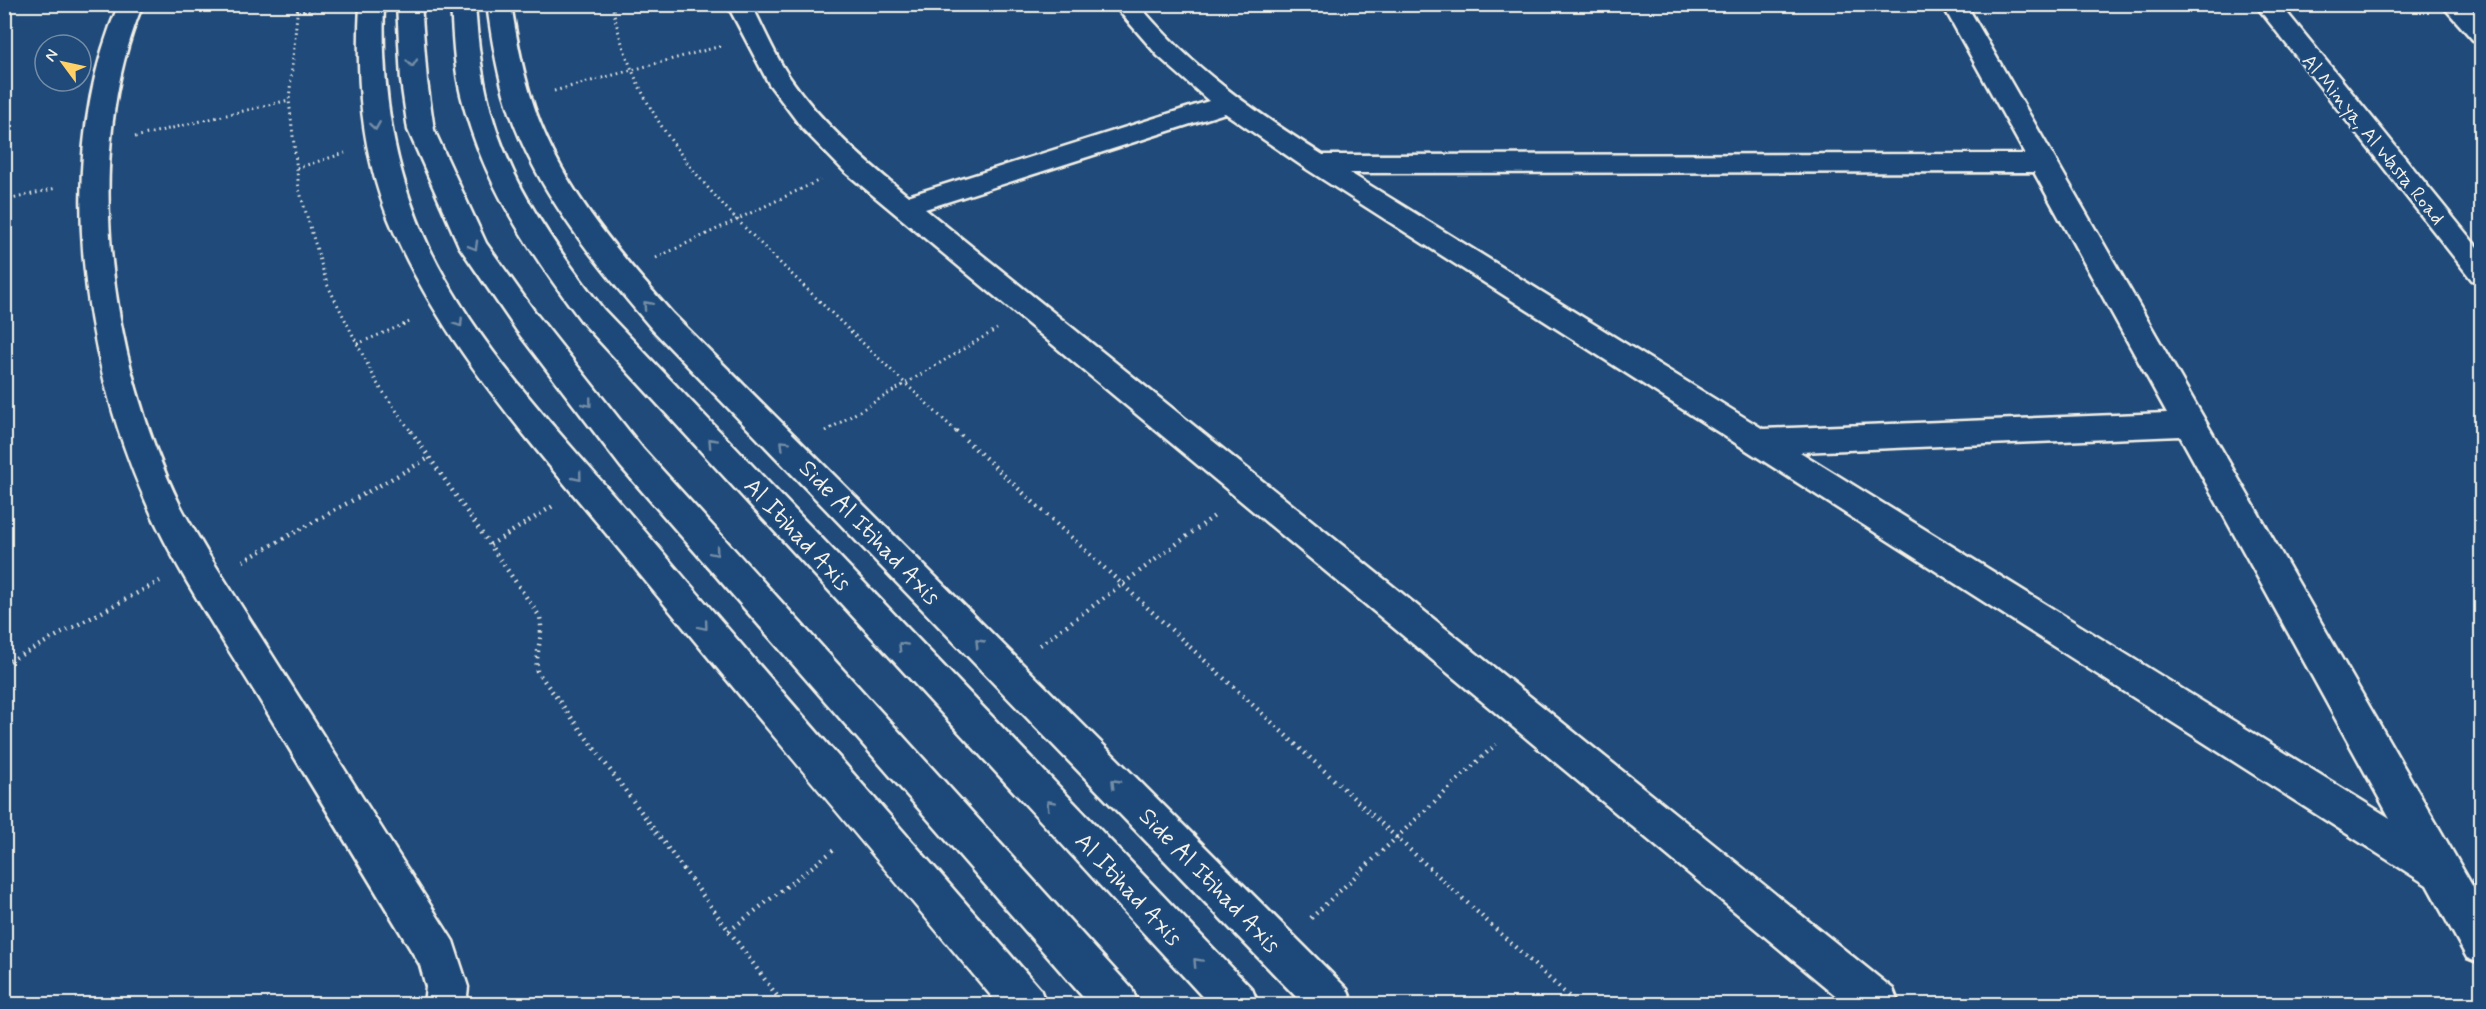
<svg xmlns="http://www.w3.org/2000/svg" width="2486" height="1009" font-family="Mynerve,sans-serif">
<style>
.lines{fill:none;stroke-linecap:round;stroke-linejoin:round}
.street-casing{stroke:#f4f1e8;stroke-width:5}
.secondary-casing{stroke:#f4f1e8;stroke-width:5}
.primary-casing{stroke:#f4f1e8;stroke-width:5}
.path-far1{stroke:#f4f1e8;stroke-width:3;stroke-dasharray:1.5 4;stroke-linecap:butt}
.path{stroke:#f4f1e8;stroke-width:4.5;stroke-dasharray:1.5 5;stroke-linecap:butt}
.street{fill:#1f4a7a;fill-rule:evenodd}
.secondary{fill:#1f4a7a;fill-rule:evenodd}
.primary{fill:#1f4a7a;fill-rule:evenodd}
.oneway{stroke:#748da6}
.labels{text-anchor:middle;stroke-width:5;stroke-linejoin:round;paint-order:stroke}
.far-street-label{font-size:20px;fill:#f4f1e8;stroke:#1f4a7a}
.street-label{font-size:24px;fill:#f4f1e8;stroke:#1f4a7a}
</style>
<rect width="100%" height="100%" fill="#1f4a7a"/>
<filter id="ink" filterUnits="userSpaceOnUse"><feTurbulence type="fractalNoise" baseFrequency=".0167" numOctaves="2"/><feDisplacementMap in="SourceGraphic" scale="12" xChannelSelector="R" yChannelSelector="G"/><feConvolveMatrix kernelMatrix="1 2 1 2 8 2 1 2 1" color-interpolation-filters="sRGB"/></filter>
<g filter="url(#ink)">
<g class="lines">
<defs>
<g id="street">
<path d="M119,4H143C80,154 110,362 180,505C188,521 198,536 207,552L453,941L468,987L466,1004H424L426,987L420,965C369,880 318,796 267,712C227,645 177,574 146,502C81,355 53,156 119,4Z"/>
<path d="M360,4H384C381,90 393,169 429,247C478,351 568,441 642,528C773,683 907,835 1040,989L1046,1004H998C873,855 747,705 623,554C538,450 441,347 389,220C361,151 356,79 360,4Z"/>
<path d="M487,4H511C516,35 521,64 530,94C555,179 614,248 672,313L1347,989L1353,1004H1303L652,329C592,259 530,184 504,94C496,65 491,35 487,4Z"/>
<path d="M727,4H751C764,29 775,56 790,78C822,124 865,161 908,196L1209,101L1158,56L1113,4H1138C1190,67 1255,112 1323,155L2025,154L1942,4H1966L2482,903V964L2467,958L2427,885L1308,170L1225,113L925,209L1893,989L1899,1004H1846L844,171L802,128L769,84ZM2034,172L2167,413L1763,429L1350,173ZM2180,436L2390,818L1800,452Z"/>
</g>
<g id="secondary">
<polygon points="397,4 421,4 427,81 434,130 486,243 537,315 643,449 1132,989 1138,1004 1089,1004 621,467 517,331 459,246 408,130 401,81"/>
<path d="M451,4H475C477,34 480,63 486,91C503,174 552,243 603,309L1252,989L1258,1004H1209L583,323C530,253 482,182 461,95C454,66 453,35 451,4Z"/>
</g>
<g id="primary">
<polygon points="2255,4 2280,4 2482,253 2482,283 2472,280"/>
<polygon points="2441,4 2467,4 2482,20 2482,42 2473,40"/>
</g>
</defs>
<!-- street casing -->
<use href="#street" class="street-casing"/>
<!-- secondary casing -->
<use href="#secondary" class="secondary-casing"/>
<!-- primary casing -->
<use href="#primary" class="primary-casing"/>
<!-- path-far1 -->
<g class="path-far1">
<polyline points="298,4 289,100 299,189 327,284 377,383 412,433"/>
<path d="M612,4C636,128 723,207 809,291C858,339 908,386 958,433"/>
<polyline points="297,11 335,5"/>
<polyline points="554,91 721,46"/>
<polyline points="135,137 289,100"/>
<polyline points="297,168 345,153"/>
<polyline points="4,201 56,188"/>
<polyline points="656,258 820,180"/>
<polyline points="357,344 412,321"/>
<polyline points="826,431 997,329"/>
</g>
<!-- path -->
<g class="path">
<path d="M411,431L540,617C544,636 535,652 537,671L783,1004"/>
<polyline points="956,431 1577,1004"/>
<polyline points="490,545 553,506"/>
<polyline points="243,561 429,458"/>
<polyline points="1040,645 1217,514"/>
<polyline points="4,664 160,581"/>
<polyline points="1311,918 1496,744"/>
<polyline points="729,931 835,849"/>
</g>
<!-- street -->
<use href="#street" class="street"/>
<!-- secondary -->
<use href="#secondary" class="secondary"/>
<!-- primary -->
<use href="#primary" class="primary"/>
</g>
<!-- one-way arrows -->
<defs><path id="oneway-chevron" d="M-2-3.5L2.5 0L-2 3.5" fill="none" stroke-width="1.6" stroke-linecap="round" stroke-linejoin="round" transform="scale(1.5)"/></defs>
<g class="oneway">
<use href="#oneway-chevron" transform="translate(412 63) rotate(85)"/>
<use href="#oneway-chevron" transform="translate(375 126) rotate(81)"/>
<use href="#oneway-chevron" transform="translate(474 246) rotate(60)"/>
<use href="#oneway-chevron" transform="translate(647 305) rotate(-132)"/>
<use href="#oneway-chevron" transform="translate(459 323) rotate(57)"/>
<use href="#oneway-chevron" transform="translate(588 403) rotate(51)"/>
<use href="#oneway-chevron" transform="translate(712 442) rotate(-133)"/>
<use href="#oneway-chevron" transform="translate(784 444) rotate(-135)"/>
<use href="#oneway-chevron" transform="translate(578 477) rotate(51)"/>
<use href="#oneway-chevron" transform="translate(715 552) rotate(49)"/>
<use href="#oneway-chevron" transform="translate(704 626) rotate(50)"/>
<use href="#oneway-chevron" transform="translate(979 643) rotate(-134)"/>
<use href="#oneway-chevron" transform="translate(902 646) rotate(-133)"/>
<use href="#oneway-chevron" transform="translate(1115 783) rotate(-134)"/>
<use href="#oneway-chevron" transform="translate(1050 804) rotate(-133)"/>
<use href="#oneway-chevron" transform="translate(1197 962) rotate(-133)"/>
</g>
</g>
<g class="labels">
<!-- far-street labels -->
<g class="far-street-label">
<text transform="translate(2374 139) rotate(51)" y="7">Al Minya, Al Wasta Road</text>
</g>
<!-- street labels -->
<g class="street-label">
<text transform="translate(870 532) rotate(46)" y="8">Side Al Itihad Axis</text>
<text transform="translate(798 534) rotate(47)" y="8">Al Itihad Axis</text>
<text transform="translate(1210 880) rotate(46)" y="8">Side Al Itihad Axis</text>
<text transform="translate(1129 889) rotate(47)" y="8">Al Itihad Axis</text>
</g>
</g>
<!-- margin -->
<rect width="2486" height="1009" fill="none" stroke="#1f4a7a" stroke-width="24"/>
<rect x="12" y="12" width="2462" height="985" fill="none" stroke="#f4f1e8" stroke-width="2" filter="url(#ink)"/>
<!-- north arrow -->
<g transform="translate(63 63) rotate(303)"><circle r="28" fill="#1f4a7a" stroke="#748da6" stroke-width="1.5"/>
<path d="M0-4.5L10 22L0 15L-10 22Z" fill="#ffd166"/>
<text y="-9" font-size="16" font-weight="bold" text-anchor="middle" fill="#f4f1e8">N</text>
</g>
</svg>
